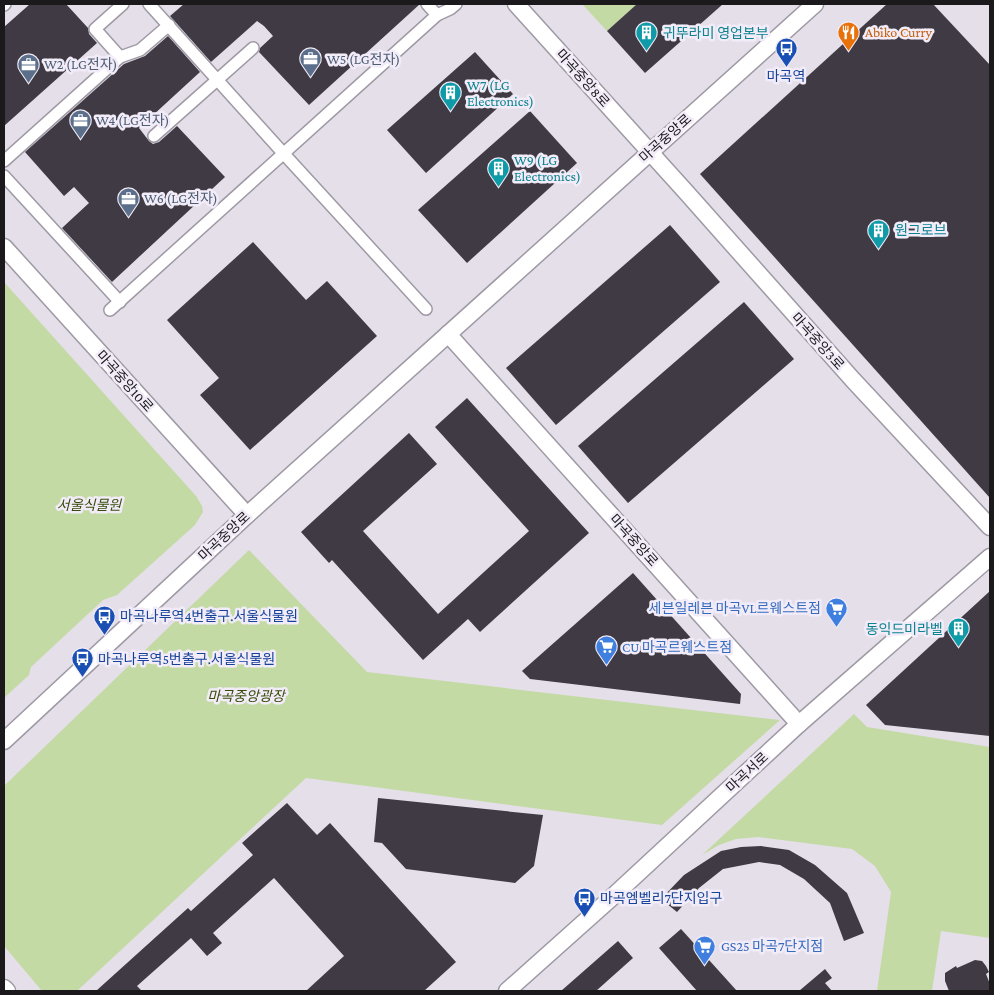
<svg xmlns="http://www.w3.org/2000/svg" width="994" height="995" font-family="'Crimson Pro','Noto Sans KR',serif">
<style>
.green{fill:#c4daa4}
.building{fill:#3f3a43}
.lines{fill:none;stroke-linecap:round;stroke-linejoin:round}
.street-casing{stroke:#9f99a4;stroke-width:14}
.secondary-casing{stroke:#9f99a4;stroke-width:19}
.street{stroke:#fff;stroke-width:11}
.secondary{stroke:#fff;stroke-width:16}
.labels{text-anchor:middle;stroke-width:5;stroke-linejoin:round;paint-order:stroke}
.food-label{font-size:14px;fill:#c56008;stroke:#f2ecf8;text-anchor:start}
.culture-label{font-size:14px;fill:#0d838f;stroke:#f2ecf8;text-anchor:start}
.service-label{font-size:14px;fill:#4e5e75;stroke:#f2ecf8;text-anchor:start}
.transit-label{font-size:14px;fill:#164399;stroke:#f2ecf8;text-anchor:start}
.street-label{font-size:14px;fill:#1b191c;stroke:#f2ecf8}
.park-label{font-size:14px;font-style:italic;fill:#384b09;stroke:#f2ecf8}
.shop-label{font-size:14px;fill:#366cbe;stroke:#f2ecf8;text-anchor:start}
</style>
<rect width="100%" height="100%" fill="#e5dfea"/>
<!-- green -->
<g class="green">
<polygon points="582,4 637,4 607,31"/>
<polygon points="4,282 196,496 202,506 203,512 195,525 117,595 103,600 31,667 29,675 4,698"/>
<polygon points="249,550 367,672 780,720 662,825 306,778 77,991 42,991 4,946 4,786"/>
<polygon points="854,714 867,727 990,747 990,938 941,931 932,991 877,991 891,892 875,866 852,849 758,837 736,839 719,845 702,855"/>
</g>
<!-- building -->
<g class="building">
<polygon points="30,4 66,4 88,28 89,34 97,43 4,126 4,27"/>
<polygon points="184,4 420,4 309,105 259,52 260,48 273,36 264,26 257,21 211,62 170,16"/>
<polygon points="637,4 723,4 645,73 607,31"/>
<polygon points="887,4 933,4 990,65 990,498 700,174"/>
<polygon points="168,36 200,72 139,128 149,141 153,144 159,142 177,126 225,177 112,282 62,228 89,203 74,187 64,196 25,152 124,64 145,56"/>
<polygon points="475,52 513,94 426,173 387,130"/>
<polygon points="530,111 577,163 467,263 418,210"/>
<polygon points="670,225 720,282 556,425 506,368"/>
<polygon points="253,242 306,300 327,281 377,336 250,450 200,395 219,378 167,320"/>
<polygon points="744,302 794,359 628,503 578,446"/>
<polygon points="467,398 589,533 480,632 468,619 423,660 332,560 329,563 301,532 409,433 437,464 363,531 438,614 529,531 435,427"/>
<polygon points="633,573 741,694 740,704 530,679 522,671"/>
<polygon points="990,591 990,736 885,725 866,705"/>
<polygon points="378,798 543,815 534,866 515,883 406,869 382,843 374,842"/>
<polygon points="287,803 317,835 330,823 456,962 424,991 306,991 344,956 274,878 213,933 222,943 207,956 191,938 137,986 142,991 96,991 188,908 191,911 253,855 242,843"/>
<polygon points="761,846 789,850 815,865 847,893 864,933 844,941 830,903 804,879 780,865 759,862 723,869 699,888 677,912 661,899 684,875 721,851 741,847"/>
<polygon points="681,929 737,991 697,991 659,948"/>
<polygon points="618,941 633,958 596,991 561,991"/>
<polygon points="975,960 982,961 986,966 989,972 986,974 990,984 990,991 949,991 945,981 945,973 956,966 957,968"/>
<polygon points="825,969 832,978 825,983 832,991 799,991"/>
</g>
<g class="lines">
<defs>
<g id="street">
<polyline points="149,4 284,154 426,309"/>
<polyline points="427,4 437,15"/>
<polyline points="4,5 5,4"/>
<polyline points="120,57 140,50 169,25"/>
<polyline points="154,136 253,48"/>
<polyline points="4,161 120,57 95,29 123,4"/>
<polyline points="4,176 120,302"/>
<polyline points="110,310 437,15 450,9 456,4"/>
</g>
<g id="secondary">
<polyline points="516,4 686,192 853,380 990,527"/>
<polyline points="4,247 247,515"/>
<polyline points="448,334 799,724"/>
<polyline points="4,741 247,515 815,4"/>
<polyline points="4,988 7,991"/>
<polyline points="507,991 609,900 799,724 990,557"/>
</g>
</defs>
<!-- street casing -->
<use href="#street" class="street-casing"/>
<!-- secondary casing -->
<use href="#secondary" class="secondary-casing"/>
<!-- street -->
<use href="#street" class="street"/>
<!-- secondary -->
<use href="#secondary" class="secondary"/>
</g>
<!-- icons -->
<defs>
<symbol id="restaurant-pin" viewBox="-11 -11 22 30"><path d="M0 17L-7.5 6A9.5 9.5 0 1 1 7.5 6Z" fill="#e8710a" stroke="#f2ecf8"/><path d="M-5-6h1v4h1v-4h1v4h1v-4h1v5L-1.5 .5V6h-2V.5L-5-1ZM5-6V6H3V1.5H1.5Q1.5-4 5-6Z" fill="#fff"/></symbol>
<symbol id="building-pin" viewBox="-11 -11 22 30"><path d="M0 17L-7.5 6A9.5 9.5 0 1 1 7.5 6Z" fill="#0f9aa8" stroke="#f2ecf8"/><path d="M-4-6H4V6H1V3H-1V6H-4ZM-2.5-4.3h1.7v1.8h-1.7ZM.8-4.3h1.7v1.8H.8ZM-2.5-1h1.7V.8h-1.7ZM.8-1h1.7V.8H.8Z" fill="#fff"/></symbol>
<symbol id="bus-pin" viewBox="-11 -11 22 30"><path d="M0 17L-7.5 6A9.5 9.5 0 1 1 7.5 6Z" fill="#1a4fb4" stroke="#f2ecf8"/><path d="M-5-6H5V4H4V6H2V4H-2V6H-4V4H-5ZM-3.5-4V0h7V-4ZM-3.5 1.2v1.5H-2V1.2ZM2 1.2v1.5H3.5V1.2Z" fill="#fff"/></symbol>
<symbol id="office-pin" viewBox="-11 -11 22 30"><path d="M0 17L-7.5 6A9.5 9.5 0 1 1 7.5 6Z" fill="#5c6f8a" stroke="#f2ecf8"/><path d="M-6-3h4V-5.5h4V-3h4V5H-6ZM-1-4.5V-3h2v-1.5ZM-6 0V1H6V0Z" fill="#fff"/></symbol>
<symbol id="supermarket-pin" viewBox="-11 -11 22 30"><path d="M0 17L-7.5 6A9.5 9.5 0 1 1 7.5 6Z" fill="#3f7fe0" stroke="#f2ecf8"/><path d="M-6-5.5h2.5l.6 2H6L4.5 2H-2.5L-4.4-4H-6ZM-1.5 3.2a1.3 1.3 0 1 0 .1 0ZM3 3.2a1.3 1.3 0 1 0 .1 0Z" fill="#fff"/></symbol>
</defs>
<g fill-rule="evenodd">
<use href="#restaurant-pin" x="836" y="20" width="25" height="34"/>
<use href="#building-pin" x="634" y="20" width="25" height="34"/>
<use href="#bus-pin" x="774" y="36" width="25" height="34"/>
<use href="#office-pin" x="298" y="46" width="25" height="34"/>
<use href="#office-pin" x="16" y="52" width="25" height="34"/>
<use href="#building-pin" x="438" y="80" width="25" height="34"/>
<use href="#office-pin" x="68" y="108" width="25" height="34"/>
<use href="#building-pin" x="486" y="156" width="25" height="34"/>
<use href="#office-pin" x="116" y="186" width="25" height="34"/>
<use href="#building-pin" x="866" y="218" width="25" height="34"/>
<use href="#supermarket-pin" x="824" y="596" width="25" height="34"/>
<use href="#bus-pin" x="92" y="604" width="25" height="34"/>
<use href="#building-pin" x="946" y="616" width="25" height="34"/>
<use href="#supermarket-pin" x="594" y="634" width="25" height="34"/>
<use href="#bus-pin" x="70" y="646" width="25" height="34"/>
<use href="#bus-pin" x="572" y="886" width="25" height="34"/>
<use href="#supermarket-pin" x="692" y="934" width="25" height="34"/>
</g>
<g class="labels">
<!-- food labels -->
<g class="food-label">
<text x="865" y="37">Abiko Curry</text>
</g>
<!-- culture labels -->
<g class="culture-label">
<text x="663" y="38">귀뚜라미 영업본부</text>
<text x="467" y="90">W7 (LG<tspan x="467" dy="16">Electronics)</tspan></text>
<text x="514" y="165">W9 (LG<tspan x="514" dy="16">Electronics)</tspan></text>
<text x="895" y="235">원그로브</text>
<text x="943" y="634" text-anchor="end">동익드미라벨</text>
</g>
<!-- service labels -->
<g class="service-label">
<text x="327" y="64">W5 (LG전자)</text>
<text x="44" y="69">W2 (LG전자)</text>
<text x="96" y="125">W4 (LG전자)</text>
<text x="144" y="203">W6 (LG전자)</text>
</g>
<!-- transit labels -->
<g class="transit-label">
<text x="786" y="81" text-anchor="middle">마곡역</text>
<text x="120" y="621">마곡나루역4번출구.서울식물원</text>
<text x="98" y="664">마곡나루역5번출구.서울식물원</text>
<text x="600" y="903">마곡엠벨리7단지입구</text>
</g>
<!-- street labels -->
<g class="street-label">
<text transform="translate(583 78) rotate(48)" y="5">마곡중앙8로</text>
<text transform="translate(665 138) rotate(-42)" y="5">마곡중앙로</text>
<text transform="translate(818 341) rotate(48)" y="5">마곡중앙3로</text>
<text transform="translate(125 381) rotate(48)" y="5">마곡중앙10로</text>
<text transform="translate(224 536) rotate(-43)" y="5">마곡중앙로</text>
<text transform="translate(634 540) rotate(48)" y="5">마곡중앙로</text>
<text transform="translate(747 772) rotate(-43)" y="5">마곡서로</text>
</g>
<!-- park labels -->
<g class="park-label">
<text x="89" y="510">서울식물원</text>
<text x="246" y="701">마곡중앙광장</text>
</g>
<!-- shop labels -->
<g class="shop-label">
<text x="821" y="613" text-anchor="end">세븐일레븐 마곡VL르웨스트점</text>
<text x="622" y="652">CU 마곡르웨스트점</text>
<text x="721" y="951">GS25 마곡7단지점</text>
</g>
</g>
<!-- border -->
<rect width="994" height="995" fill="none" stroke="#1b191c" stroke-width="10"/>
</svg>
